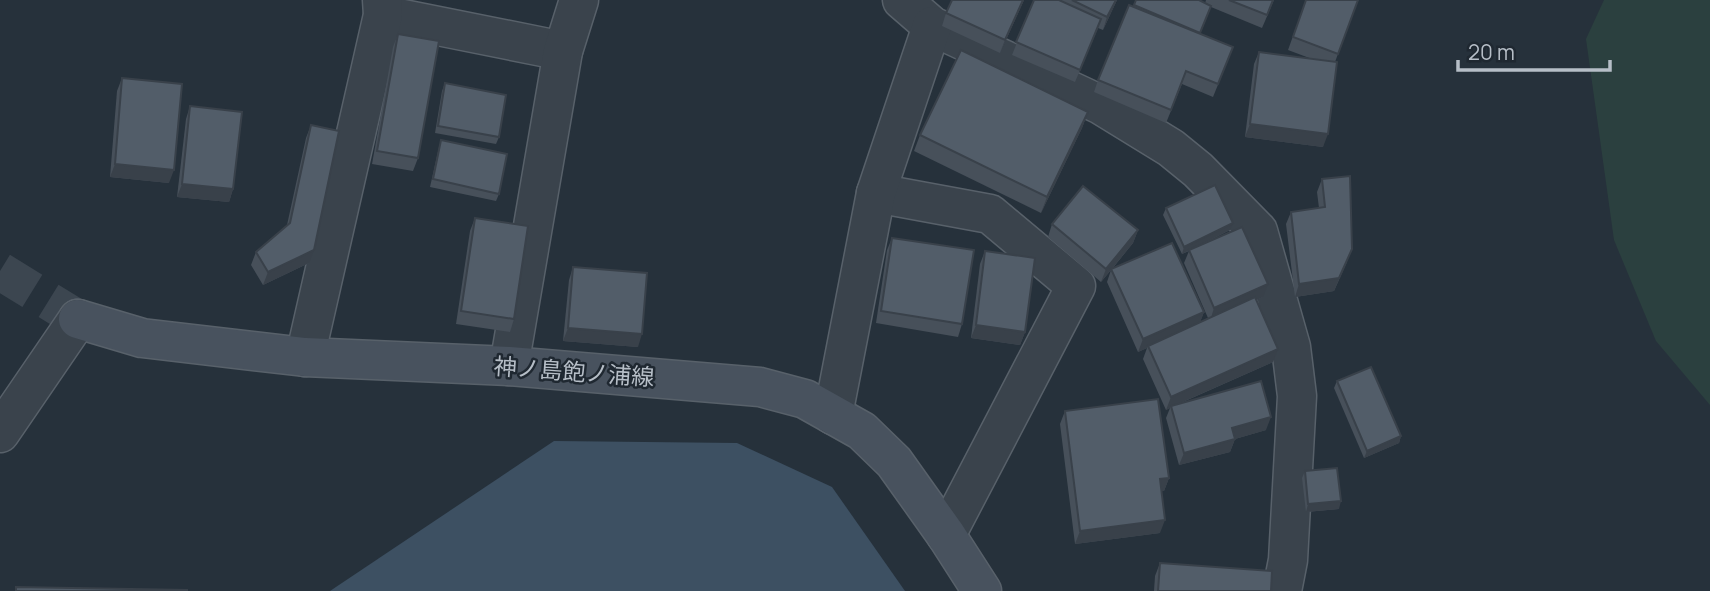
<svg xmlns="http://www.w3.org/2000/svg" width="1710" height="591" font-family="Manrope,'Noto Sans JP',sans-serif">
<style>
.green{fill:#2b403f}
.water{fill:#3d5062}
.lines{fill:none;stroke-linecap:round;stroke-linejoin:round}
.secondary-tunnel{stroke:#3c4650;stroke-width:38;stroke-dasharray:38 19;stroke-linecap:butt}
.minor-casing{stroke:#58616a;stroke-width:41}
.tertiary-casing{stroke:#58616a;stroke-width:41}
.secondary-casing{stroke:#58616a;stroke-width:41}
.minor{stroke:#3a434c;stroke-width:38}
.tertiary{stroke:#3a434c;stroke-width:38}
.secondary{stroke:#48525e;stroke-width:38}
.wall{fill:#47505a}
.shaded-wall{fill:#39414a}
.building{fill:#525d69;stroke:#39414a;stroke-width:2}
.labels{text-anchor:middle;stroke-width:5;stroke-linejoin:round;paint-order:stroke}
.street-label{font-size:23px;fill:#b6bec7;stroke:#1f2831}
</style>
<rect width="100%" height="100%" fill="#26313b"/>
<!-- green -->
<polygon class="green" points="1604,0 1710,0 1710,405 1656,341 1614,240 1586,39"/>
<!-- water -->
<polygon class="water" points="554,441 737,443 832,487 905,591 330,591"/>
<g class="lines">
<!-- secondary-tunnel -->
<polyline class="secondary-tunnel" points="0,271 78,319"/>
<defs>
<g id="minor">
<polyline points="902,0 932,26 1101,105 1171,148 1198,170 1258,231 1291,347 1297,396 1288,560 1282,591"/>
<polyline points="383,15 563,51"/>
<polyline points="876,193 990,214 1076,286 946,535"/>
<polyline points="305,357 383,15 382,0"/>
<polyline points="509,366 563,51 579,0"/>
<polyline points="833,415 876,193 932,26"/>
</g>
<polyline id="tertiary" points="0,433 78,319"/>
<polyline id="secondary" points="78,319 142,338 305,357 509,366 760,387 805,399 862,431 894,462 946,535 982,591"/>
</defs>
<!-- minor casing -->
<use href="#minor" class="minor-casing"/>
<!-- tertiary casing -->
<use href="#tertiary" class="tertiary-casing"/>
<!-- secondary casing -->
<use href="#secondary" class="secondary-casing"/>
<!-- minor -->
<use href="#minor" class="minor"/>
<!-- tertiary -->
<use href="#tertiary" class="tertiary"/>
<!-- secondary -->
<use href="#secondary" class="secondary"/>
</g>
<!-- wall -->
<g class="wall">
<polygon points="1024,0 1000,53 942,26 946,13"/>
<polygon points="1034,0 1117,0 1103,30 1098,28 1075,82 1012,55"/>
<polygon points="1206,0 1274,0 1262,28 1211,7 1200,34 1228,60 1213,97 1182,84 1166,123 1094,92 1098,80 1134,5 1199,1 1205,3"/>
<polygon points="1306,0 1358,0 1335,62 1323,147 1245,137 1254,64 1259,52 1312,59 1288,50"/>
<polygon points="398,34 418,158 413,171 372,164 393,47"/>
<polygon points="122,78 169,183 110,177 117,91"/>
<polygon points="445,83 499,137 496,144 435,133 442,91"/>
<polygon points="190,106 233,189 229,202 177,197 186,119"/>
<polygon points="1088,112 1082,128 1041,213 914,151 920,135"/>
<polygon points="311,125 309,263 263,285 251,265 256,252 287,225 306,138"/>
<polygon points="441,140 499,194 496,201 430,187 439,147"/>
<polygon points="1322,179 1347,262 1334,291 1295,297 1286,224 1291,212 1319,208 1317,192"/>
<polygon points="1166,208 1230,230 1203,244 1263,297 1256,300 1273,362 1183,402 1266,430 1235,439 1230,452 1179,465 1166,418 1170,408 1166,410 1143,359 1147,348 1138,352 1107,282 1111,270 1101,282 1048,237 1052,224 1138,230 1133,243 1112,269 1204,312 1200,322 1208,318 1184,263 1189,251 1182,254 1163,215"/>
<polygon points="475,218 514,319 510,332 456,324 470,231"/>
<polygon points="892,238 962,324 958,337 876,323 887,250"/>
<polygon points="985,251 1025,332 1020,345 971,338 980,264"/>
<polygon points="573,267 638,347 563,341 569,280"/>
<polygon points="1337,381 1401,436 1399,443 1364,458 1334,388"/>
<polygon points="1065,411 1169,478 1164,491 1161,491 1160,533 1075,544 1060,424"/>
<polygon points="1305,471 1339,509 1306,512 1302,478"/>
<polygon points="1160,563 1271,591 1154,591 1155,576"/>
</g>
<!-- shaded-wall -->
<g class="shaded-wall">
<polygon points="1023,0 1024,0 1000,53 1005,40"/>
<polygon points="1116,0 1117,0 1103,30 1107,17"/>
<polygon points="1088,112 1082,128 1041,213 1047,197"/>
<polygon points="1250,124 1328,134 1323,147 1245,137"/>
<polygon points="115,164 174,170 169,183 110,177"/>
<polygon points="182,184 233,189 229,202 177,197"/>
<polygon points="1233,223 1230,230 1182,254 1184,247"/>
<polygon points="1138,230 1133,243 1101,282 1106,269"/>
<polygon points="1352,249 1334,291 1295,297 1299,284"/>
<polygon points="314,250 309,263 263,285 268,272"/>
<polygon points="1268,284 1263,297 1210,321 1214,308"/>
<polygon points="1204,312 1199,325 1148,346 1147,348 1138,352 1143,339"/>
<polygon points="976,325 1025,332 1020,345 971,338"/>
<polygon points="568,328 642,334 638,347 563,341"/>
<polygon points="1278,349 1273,362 1171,407 1171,406 1170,408 1166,410 1171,397"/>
<polygon points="1271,417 1266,430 1235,439 1230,452 1179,465 1184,453 1232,428"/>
<polygon points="1401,436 1399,443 1364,458 1367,451"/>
<polygon points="1169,478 1164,491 1155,492 1160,479"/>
<polygon points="1341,501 1339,509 1306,512 1308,504"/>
<polygon points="1165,520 1160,533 1075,544 1080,531"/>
</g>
<!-- building -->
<g class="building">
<polygon points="952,0 1023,0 1005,40 946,13"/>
<polygon points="1034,0 1059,0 1101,19 1080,70 1016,42"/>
<polygon points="1072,0 1116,0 1107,17"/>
<polygon points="1136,0 1199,0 1211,6 1200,33 1134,5"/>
<polygon points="1229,0 1273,0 1267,15"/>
<polygon points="1306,0 1358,0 1338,54 1293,37"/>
<polygon points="1129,5 1233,47 1218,84 1186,71 1171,110 1098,80"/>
<polygon points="398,34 439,41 418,158 377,151"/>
<polygon points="961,50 1088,112 1047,197 920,135"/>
<polygon points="1259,52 1337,62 1328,134 1250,124"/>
<polygon points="122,78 182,84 174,170 115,164"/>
<polygon points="445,83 506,95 499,137 438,126"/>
<polygon points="190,106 242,112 233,189 182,184"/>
<polygon points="311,125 339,131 314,250 268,272 256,252 290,223"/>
<polygon points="441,140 507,154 499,194 433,179"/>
<polygon points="1350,176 1352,249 1339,278 1299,284 1291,212 1325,207 1322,179"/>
<polygon points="1215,185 1233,223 1184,247 1166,208"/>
<polygon points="1083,186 1138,230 1106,269 1052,224"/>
<polygon points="475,218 528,226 514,319 461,311"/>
<polygon points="1242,227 1268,284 1214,308 1189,250"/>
<polygon points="892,238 974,250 962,324 881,311"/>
<polygon points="1172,243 1204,312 1143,339 1111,269"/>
<polygon points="985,251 1035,258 1025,332 976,325"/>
<polygon points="573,267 647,273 642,334 568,328"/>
<polygon points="1255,297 1278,349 1171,397 1148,346"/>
<polygon points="1371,367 1401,436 1367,451 1337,381"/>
<polygon points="1261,381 1271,417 1232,428 1235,439 1184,453 1171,406"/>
<polygon points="1158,399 1169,478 1160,479 1165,520 1080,531 1065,411"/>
<polygon points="1337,468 1341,501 1308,504 1305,471"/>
<polygon points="1160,563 1272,571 1271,591 1158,591"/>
<polygon points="16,587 187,590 187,591 16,591"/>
</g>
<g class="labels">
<!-- street labels -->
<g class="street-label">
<text transform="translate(574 372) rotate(4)" y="8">神ノ島飽ノ浦線</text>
</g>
</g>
<!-- scale -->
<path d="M1458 60v10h152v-10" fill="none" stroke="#b6bec7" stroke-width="3.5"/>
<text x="1468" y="60" font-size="21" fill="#b6bec7" stroke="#1f2831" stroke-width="5" paint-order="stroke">20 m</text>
</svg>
